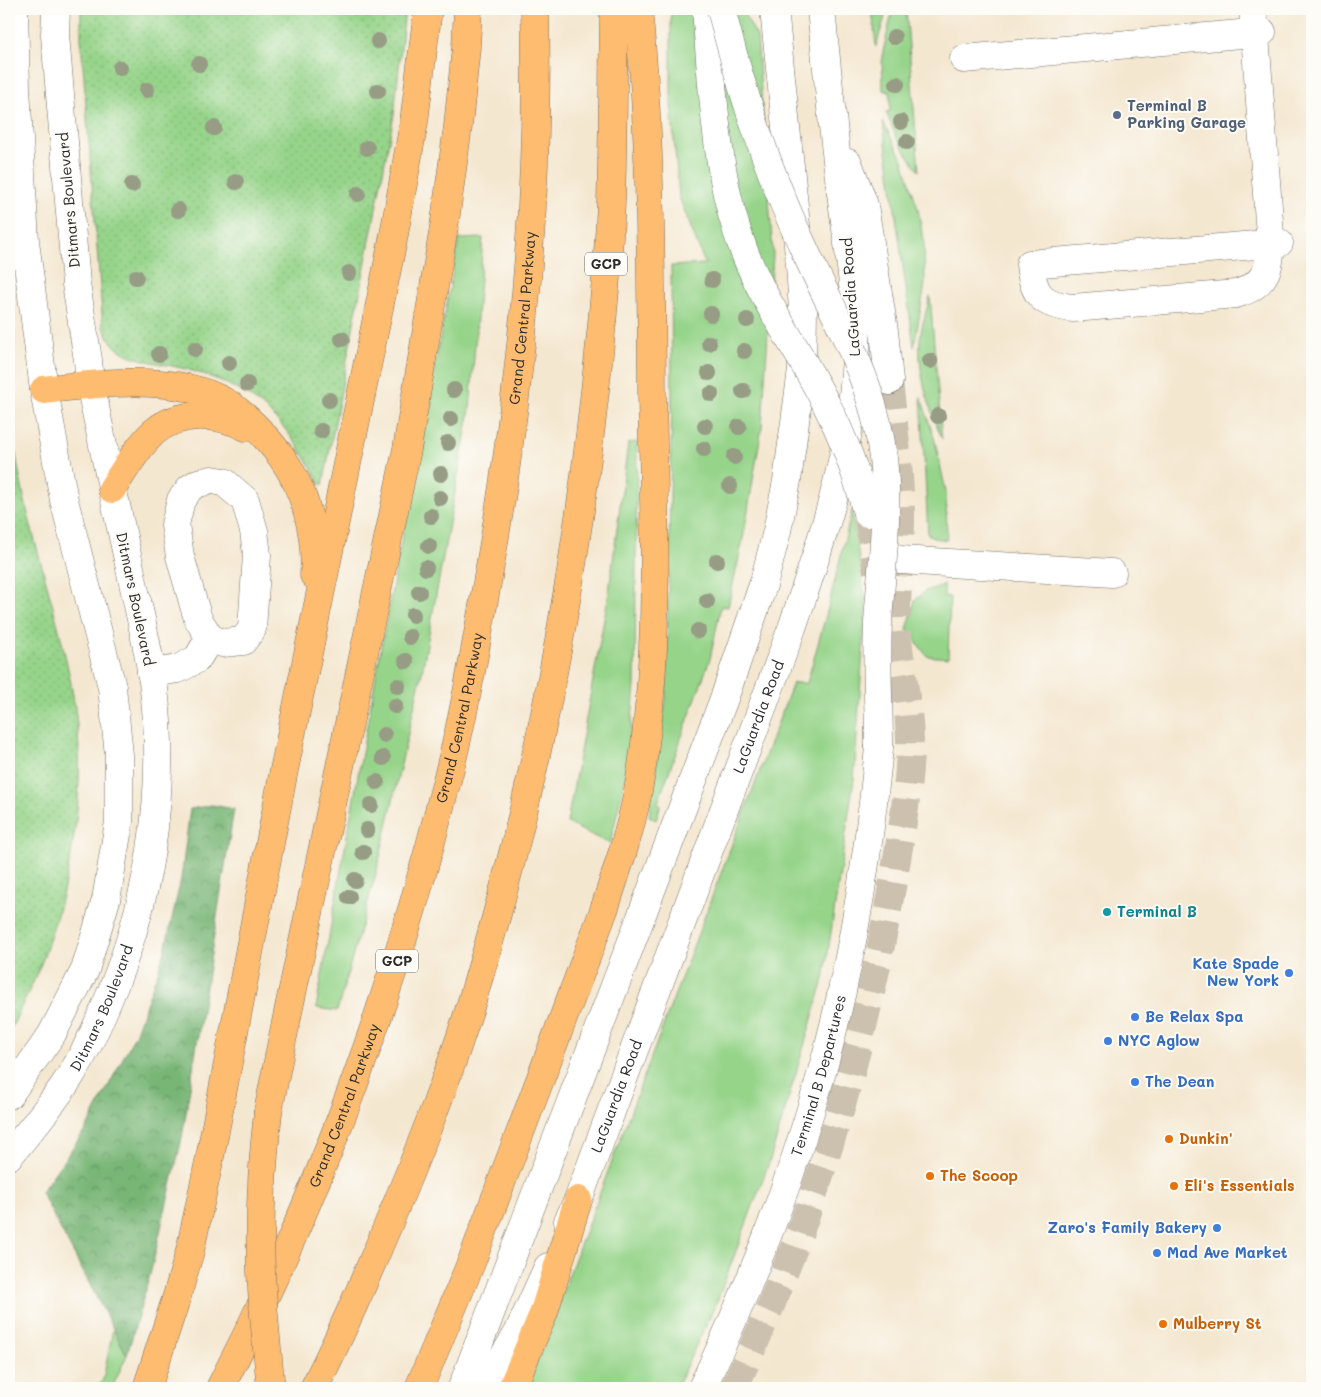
<svg xmlns="http://www.w3.org/2000/svg" width="1321" height="1397" font-family="Mali,sans-serif">
<style>
.green{fill:#96d48a;stroke:#60805a}
.forest{fill:url(#forest-crowns);stroke:#527050}
.park{fill:url(#park-dots);stroke:#60805a}
.lines{fill:none;stroke-linecap:round;stroke-linejoin:round}
.minor-tunnel{stroke:#ccc1af;stroke-width:28;stroke-dasharray:28 14;stroke-linecap:butt}
.minor-casing{stroke:#716d65;stroke-width:29}
.highway-casing{stroke:#716d65;stroke-width:29}
.minor{stroke:#fff;stroke-width:28}
.highway{stroke:#febc70;stroke-width:28}
.minor-bridge-casing{stroke:#716d65;stroke-width:29;stroke-linecap:butt}
.highway-bridge-casing{stroke:#716d65;stroke-width:29;stroke-linecap:butt}
.minor-bridge{stroke:#fff;stroke-width:28}
.highway-bridge{stroke:#febc70;stroke-width:28}
.tree{fill:#979c85}
.service-dot{fill:#5c6f8a;stroke:#fdfcf7;stroke-width:2}
.culture-dot{fill:#0f9aa8;stroke:#fdfcf7;stroke-width:2}
.shop-dot{fill:#3f7fe0;stroke:#fdfcf7;stroke-width:2}
.food-dot{fill:#e8710a;stroke:#fdfcf7;stroke-width:2}
.labels{text-anchor:middle;stroke-width:4;stroke-linejoin:round;paint-order:stroke}
.shield{fill:#fdfcf7;stroke:#6a6a68;stroke-width:1}
.shield-label{font-size:14px;font-weight:bold;fill:#2b2b2b}
.service-label{font-size:15px;font-weight:bold;fill:#4e5e75;stroke:#fdfcf7;text-anchor:start}
.street-label{font-size:15px;fill:#2b2b2b;stroke:#fdfcf7}
.culture-label{font-size:15px;font-weight:bold;fill:#0d838f;stroke:#fdfcf7;text-anchor:start}
.shop-label{font-size:15px;font-weight:bold;fill:#366cbe;stroke:#fdfcf7;text-anchor:start}
.food-label{font-size:15px;font-weight:bold;fill:#c56008;stroke:#fdfcf7;text-anchor:start}
</style>
<defs>
<pattern id="forest-crowns" width="20" height="18" patternUnits="userSpaceOnUse" patternTransform="scale(1.25)"><rect width="20" height="18" fill="#78b676"/><path d="M2 6a3 3 0 1 1 6 0M12 15a3 3 0 1 1 6 0" fill="none" stroke="#639461"/></pattern>
<pattern id="park-dots" width="8" height="8" patternUnits="userSpaceOnUse" patternTransform="scale(1.25)"><rect width="8" height="8" fill="#96d48a"/><path d="M2 2h.1M6 6h.1" fill="none" stroke="#81b677" stroke-width="1.8" stroke-linecap="round"/></pattern>
</defs>
<rect width="100%" height="100%" fill="#fdfcf7"/>
<filter id="ink" filterUnits="userSpaceOnUse"><feTurbulence type="fractalNoise" baseFrequency=".02" numOctaves="2"/><feDisplacementMap in="SourceGraphic" scale="10" xChannelSelector="R" yChannelSelector="G"/><feConvolveMatrix kernelMatrix="1 2 1 2 8 2 1 2 1" color-interpolation-filters="sRGB"/></filter>
<filter id="wash" filterUnits="userSpaceOnUse"><feTurbulence type="fractalNoise" baseFrequency=".0096" numOctaves="4" result="noise"/><feDisplacementMap in="SourceGraphic" scale="20" xChannelSelector="R" yChannelSelector="G"/><feGaussianBlur stdDeviation="1.12" result="paint"/><feColorMatrix in="noise" values="0 0 0 0 0 0 0 0 0 0 0 0 0 0 0 0 0 1.4 0 .05"/><feComposite in="paint" operator="in"/></filter>
<g filter="url(#wash)">
<rect width="100%" height="100%" fill="#f4e7d0"/>
<!-- green -->
<g class="green">
<polygon points="671,9 741,9 757,36 773,254 762,427 743,539 728,607 721,606 710,659 658,802 660,807 656,820 649,816 666,697 672,396 671,266 705,264 679,197 671,104"/>
<polygon points="872,9 887,9 876,47"/>
<polygon points="893,9 906,9 919,171 897,139 886,112 890,111 890,92 883,90 882,56"/>
<polygon points="883,122 903,160 918,209 924,245 925,284 914,347"/>
<polygon points="483,238 470,409 422,672 377,870 337,1011 316,1008 383,637 459,239"/>
<path d="M930,296L942,439C929,406 917,373 920,338C922,324 927,309 930,296Z"/>
<polygon points="921,397 935,441 946,492 947,540 933,538 928,534"/>
<polygon points="637,442 635,685 628,766 610,844 567,823 609,592 628,443"/>
<polygon points="852,510 866,605 854,779 824,979 770,1160 718,1299 676,1388 526,1388 793,683 807,683 828,608"/>
<polygon points="944,585 944,596 950,597 948,658 927,656 907,630 915,600 925,591"/>
<polygon points="113,1329 127,1355 112,1388 96,1388 103,1380"/>
</g>
<!-- forest -->
<polygon class="forest" points="212,805 234,809 182,1138 151,1271 127,1355 41,1192 86,1129 135,1035 164,954 181,879 190,809"/>
<!-- park -->
<g class="park">
<path d="M81,9H405L394,115L323,485L320,484C299,444 275,408 233,387C214,377 193,370 172,366C153,362 134,360 118,349C112,345 107,334 103,327L81,40Z"/>
<path d="M9,419C16,453 21,488 30,522C51,605 83,694 79,781C77,837 65,893 47,947C39,973 25,998 14,1023L9,1031Z"/>
</g>
</g>
<g filter="url(#ink)">
<g class="lines">
<!-- minor-tunnel -->
<g class="minor-tunnel">
<polyline points="867,513 877,571"/>
<path d="M734,1388C806,1237 857,1078 887,914C897,860 908,804 910,749C911,704 897,660 897,615C897,582 901,549 901,516C900,471 894,426 889,381"/>
</g>
<defs>
<g id="minor">
<polyline points="706,9 712,84"/>
<path d="M1253,9L1270,234C1272,264 1268,285 1236,294L1073,308C1042,305 1033,295 1030,264C1113,257 1196,250 1279,243"/>
<polyline points="964,59 1262,32"/>
<polyline points="848,163 864,205 884,331 889,381"/>
<polyline points="900,560 1112,573"/>
<polyline points="151,673 178,669 197,659 210,638 222,643 243,641 252,629 257,555 254,531 245,500 224,482 212,480 198,483 190,488 181,500 175,525 180,556 189,588 198,619 210,638"/>
<polyline points="9,1095 52,1034 85,970 106,900 119,822 119,755 112,687 64,500 44,390 25,241 16,88 14,9"/>
<path id="s1" d="M9,1156C30,1130 53,1104 71,1075C85,1053 96,1029 106,1005C149,906 167,796 154,689C149,649 138,608 130,568C116,507 103,445 90,384L88,360L76,284L55,35L56,9"/>
<path id="s2" d="M568,1221L578,1200L792,628C823,538 855,444 856,348C857,296 848,245 841,193C833,132 827,70 821,9"/>
<polyline points="462,1388 725,696 764,582 777,531 787,481 802,370 803,310 800,265 774,9"/>
<polyline points="484,1388 518,1333 548,1267"/>
<path id="s3" d="M702,1388C748,1291 787,1192 817,1089C850,977 868,862 879,747"/>
</g>
<g id="highway">
<path d="M44,390C98,383 178,373 227,403C248,416 266,437 281,456C305,489 317,534 314,575"/>
<path d="M112,489C125,469 137,448 154,432C180,410 218,413 246,427"/>
<polyline points="268,1112 282,1041 407,449 445,221 458,126 466,47 468,9"/>
<polyline points="147,1388 177,1296 190,1251 211,1152 283,775 393,240 414,122 428,9"/>
<path id="s4" d="M220,1388C319,1197 394,993 446,784C465,713 477,639 490,566C522,382 540,195 535,9"/>
<path d="M314,1388C341,1335 365,1280 388,1225C418,1153 448,1079 471,1004C526,824 565,638 588,451C598,369 607,285 611,202C613,138 613,73 614,9"/>
<path d="M419,1388L471,1263L604,910C618,867 633,824 640,779C661,651 654,520 652,392C651,264 651,136 638,9"/>
<polyline points="512,1388 544,1312 578,1200"/>
</g>
</defs>
<!-- minor casing -->
<use href="#minor" class="minor-casing"/>
<!-- highway casing -->
<use href="#highway" class="highway-casing"/>
<!-- minor -->
<use href="#minor" class="minor"/>
<!-- highway -->
<use href="#highway" class="highway"/>
<defs>
<g id="minor-bridge">
<path d="M721,9C741,89 766,167 801,242C828,303 862,359 877,423C893,490 882,557 878,623C876,664 879,706 879,747"/>
<path d="M712,84C717,141 723,197 744,251C766,308 805,358 831,414C847,446 858,479 867,513"/>
</g>
<path id="highway-bridge" d="M268,1112C262,1165 259,1219 261,1273C263,1311 267,1350 271,1388"/>
</defs>
<!-- minor-bridge casing -->
<use href="#minor-bridge" class="minor-bridge-casing"/>
<!-- highway-bridge casing -->
<use href="#highway-bridge" class="highway-bridge-casing"/>
<!-- minor-bridge -->
<use href="#minor-bridge" class="minor-bridge"/>
<!-- highway-bridge -->
<use href="#highway-bridge" class="highway-bridge"/>
</g>
<!-- trees -->
<g class="tree">
<circle cx="894" cy="37" r="8"/>
<circle cx="378" cy="41" r="8"/>
<circle cx="199" cy="64" r="8"/>
<circle cx="120" cy="68" r="8"/>
<circle cx="897" cy="84" r="8"/>
<circle cx="147" cy="90" r="8"/>
<circle cx="378" cy="91" r="8"/>
<circle cx="901" cy="122" r="8"/>
<circle cx="214" cy="128" r="8"/>
<circle cx="907" cy="142" r="8"/>
<circle cx="367" cy="148" r="8"/>
<circle cx="236" cy="182" r="8"/>
<circle cx="132" cy="185" r="8"/>
<circle cx="358" cy="194" r="8"/>
<circle cx="178" cy="210" r="8"/>
<circle cx="349" cy="273" r="8"/>
<circle cx="136" cy="277" r="8"/>
<circle cx="712" cy="280" r="8"/>
<circle cx="711" cy="314" r="8"/>
<circle cx="747" cy="320" r="8"/>
<circle cx="342" cy="339" r="8"/>
<circle cx="709" cy="343" r="8"/>
<circle cx="195" cy="349" r="8"/>
<circle cx="744" cy="351" r="8"/>
<circle cx="159" cy="354" r="8"/>
<circle cx="930" cy="361" r="8"/>
<circle cx="229" cy="363" r="8"/>
<circle cx="709" cy="373" r="8"/>
<circle cx="247" cy="384" r="8"/>
<circle cx="454" cy="390" r="8"/>
<circle cx="743" cy="391" r="8"/>
<circle cx="711" cy="394" r="8"/>
<circle cx="329" cy="400" r="8"/>
<circle cx="938" cy="416" r="8"/>
<circle cx="451" cy="419" r="8"/>
<circle cx="705" cy="426" r="8"/>
<circle cx="739" cy="427" r="8"/>
<circle cx="321" cy="431" r="8"/>
<circle cx="448" cy="443" r="8"/>
<circle cx="704" cy="449" r="8"/>
<circle cx="734" cy="457" r="8"/>
<circle cx="441" cy="474" r="8"/>
<circle cx="730" cy="486" r="8"/>
<circle cx="440" cy="498" r="8"/>
<circle cx="431" cy="516" r="8"/>
<circle cx="429" cy="546" r="8"/>
<circle cx="717" cy="561" r="8"/>
<circle cx="426" cy="568" r="8"/>
<circle cx="419" cy="592" r="8"/>
<circle cx="707" cy="601" r="8"/>
<circle cx="413" cy="615" r="8"/>
<circle cx="698" cy="631" r="8"/>
<circle cx="410" cy="637" r="8"/>
<circle cx="406" cy="661" r="8"/>
<circle cx="398" cy="686" r="8"/>
<circle cx="395" cy="706" r="8"/>
<circle cx="384" cy="735" r="8"/>
<circle cx="383" cy="758" r="8"/>
<circle cx="377" cy="782" r="8"/>
<circle cx="371" cy="805" r="8"/>
<circle cx="367" cy="830" r="8"/>
<circle cx="363" cy="852" r="8"/>
<circle cx="355" cy="880" r="8"/>
<circle cx="349" cy="897" r="8"/>
</g>
</g>
<!-- markers -->
<circle class="service-dot" cx="1117" cy="115" r="5"/>
<circle class="culture-dot" cx="1107" cy="912" r="5"/>
<g class="shop-dot">
<circle cx="1289" cy="973" r="5"/>
<circle cx="1135" cy="1017" r="5"/>
<circle cx="1108" cy="1041" r="5"/>
<circle cx="1135" cy="1082" r="5"/>
<circle cx="1217" cy="1228" r="5"/>
<circle cx="1157" cy="1253" r="5"/>
</g>
<g class="food-dot">
<circle cx="1169" cy="1139" r="5"/>
<circle cx="930" cy="1176" r="5"/>
<circle cx="1174" cy="1186" r="5"/>
<circle cx="1163" cy="1324" r="5"/>
</g>
<g class="labels">
<!-- shield labels -->
<g class="shield">
<rect x="585" y="252.5" width="42" height="23" rx="4"/>
<rect x="376" y="949.5" width="42" height="23" rx="4"/>
</g>
<g class="shield-label">
<text x="606" y="269">GCP</text>
<text x="397" y="966">GCP</text>
</g>
<!-- service labels -->
<g class="service-label">
<text x="1127" y="111">Terminal B<tspan x="1127" dy="17">Parking Garage</tspan></text>
</g>
<!-- street labels -->
<g class="street-label">
<text transform="translate(69 200) rotate(-95)" y="5">Ditmars Boulevard</text>
<text transform="translate(851 297) rotate(-94)" y="5">LaGuardia Road</text>
<text dy="5" stroke="none"><textPath href="#s4" startOffset="1119">Grand Central Parkway</textPath></text>
<text transform="translate(135 599) rotate(78)" y="5">Ditmars Boulevard</text>
<text dy="5" stroke="none"><textPath href="#s4" startOffset="714">Grand Central Parkway</textPath></text>
<text dy="5" stroke="none"><textPath href="#s2" startOffset="539">LaGuardia Road</textPath></text>
<text dy="5" stroke="none"><textPath href="#s1" startOffset="176">Ditmars Boulevard</textPath></text>
<text dy="5" stroke="none"><textPath href="#s3" startOffset="334">Terminal B Departures</textPath></text>
<text dy="5" stroke="none"><textPath href="#s2" startOffset="134">LaGuardia Road</textPath></text>
<text dy="5" stroke="none"><textPath href="#s4" startOffset="309">Grand Central Parkway</textPath></text>
</g>
<!-- culture labels -->
<g class="culture-label">
<text x="1117" y="917">Terminal B</text>
</g>
<!-- shop labels -->
<g class="shop-label">
<text x="1279" y="969" text-anchor="end">Kate Spade<tspan x="1279" dy="17">New York</tspan></text>
<text x="1145" y="1022">Be Relax Spa</text>
<text x="1118" y="1046">NYC Aglow</text>
<text x="1145" y="1087">The Dean</text>
<text x="1207" y="1233" text-anchor="end">Zaro's Family Bakery</text>
<text x="1167" y="1258">Mad Ave Market</text>
</g>
<!-- food labels -->
<g class="food-label">
<text x="1179" y="1144">Dunkin'</text>
<text x="940" y="1181">The Scoop</text>
<text x="1184" y="1191">Eli's Essentials</text>
<text x="1173" y="1329">Mulberry St</text>
</g>
</g>
<!-- margin -->
<rect width="1321" height="1397" fill="none" stroke="#fdfcf7" stroke-width="30"/>
</svg>
